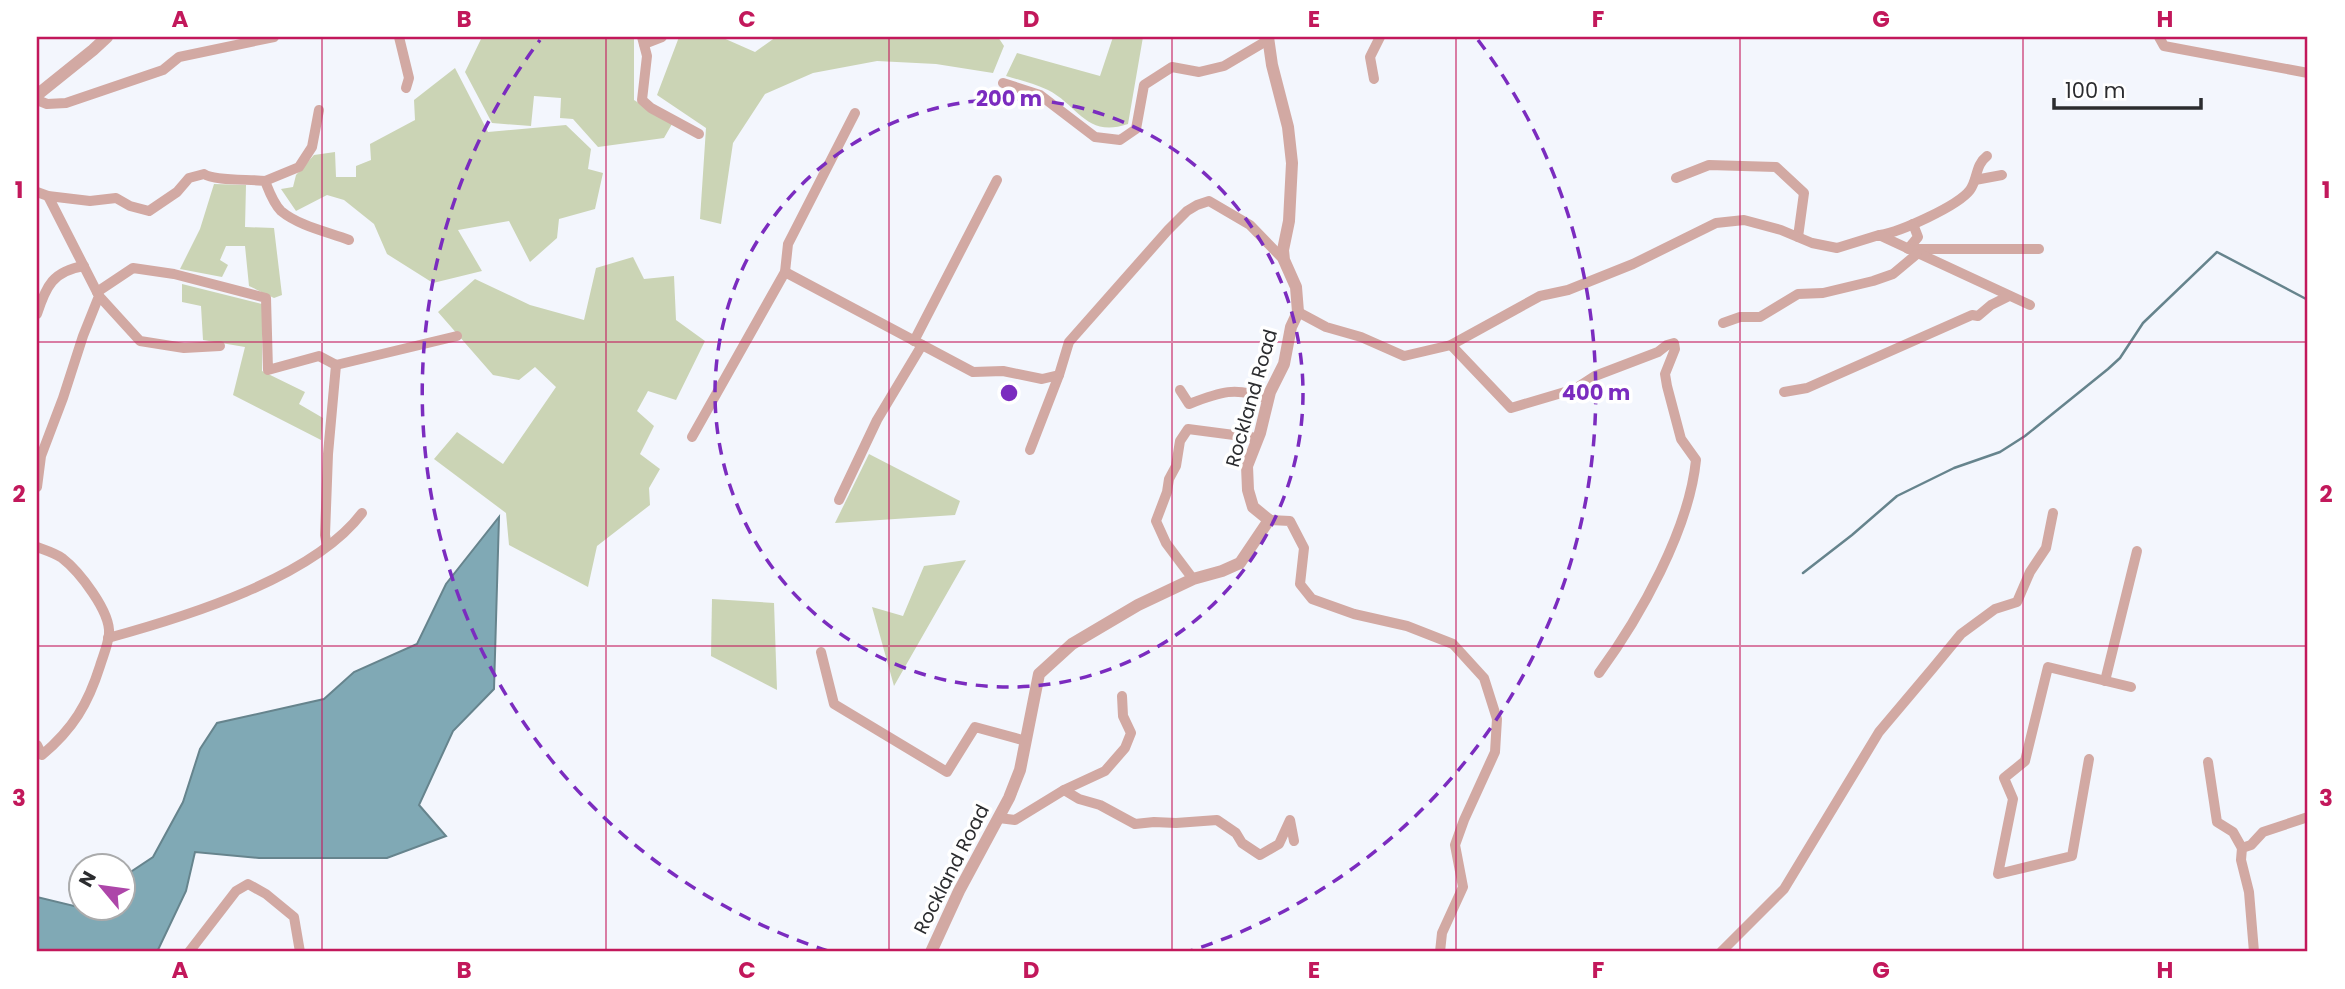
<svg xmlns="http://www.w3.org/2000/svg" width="2345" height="989" font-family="Poppins,sans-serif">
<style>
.green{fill:#cbd4b5}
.water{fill:#80a9b5;stroke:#66848d;stroke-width:2}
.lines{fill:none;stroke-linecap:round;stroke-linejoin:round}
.stream{stroke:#66848d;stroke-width:2.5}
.minor{stroke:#d2a9a3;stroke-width:10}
.tertiary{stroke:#d2a9a3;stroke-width:12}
.grid{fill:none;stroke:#c2185b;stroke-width:2;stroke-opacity:0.55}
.ring{fill:none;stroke:#7b2cbf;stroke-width:3.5;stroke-dasharray:12 9}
.labels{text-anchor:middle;stroke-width:7;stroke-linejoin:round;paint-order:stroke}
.street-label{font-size:19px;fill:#2b2c2f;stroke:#fff}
.centre{fill:#7b2cbf;stroke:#fff;stroke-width:3.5}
.ring-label{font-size:21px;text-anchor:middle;font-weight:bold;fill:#7b2cbf;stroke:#fff;stroke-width:7;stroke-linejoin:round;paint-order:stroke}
.neatline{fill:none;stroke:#c2185b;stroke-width:2.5}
.grid-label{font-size:23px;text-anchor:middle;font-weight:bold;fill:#c2185b}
</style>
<rect width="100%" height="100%" fill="#f3f6fd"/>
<!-- green -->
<g class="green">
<polygon points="482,37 628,37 634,39 634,100 672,124 664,138 598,147 573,119 560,118 561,98 534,96 531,126 492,123 465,72"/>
<polygon points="679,37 721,37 755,52 776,37 998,37 1004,46 993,73 936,64 877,61 813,73 765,94 733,143 721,224 700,219 706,128 657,95"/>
<path d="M1113,37H1143L1128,124C1086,138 1079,106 1048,90C1035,84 1020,80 1006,76L1017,53L1100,76Z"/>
<polygon points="455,68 488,132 566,125 591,149 588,169 603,173 595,209 559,219 557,238 530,262 509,221 458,230 482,271 433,283 387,254 374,224 344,200 327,195 296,211 281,189 293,187 296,175 314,155 335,152 336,177 356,177 356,166 371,160 370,144 415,120 414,100"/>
<polygon points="214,184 246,185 245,227 274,228 282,295 274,298 249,286 245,246 226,246 220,260 228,265 222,277 180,269 200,229"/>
<polygon points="633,257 644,279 674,276 676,320 705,341 676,400 648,391 637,411 654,426 640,454 660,469 649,488 650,505 597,546 588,587 509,545 506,513 434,459 457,432 503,464 556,387 535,367 519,380 493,375 438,312 475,279 530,305 584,320 596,268"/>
<polygon points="182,284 262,304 262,371 305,392 299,404 323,418 321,440 233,395 245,347 203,340 201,306 182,302"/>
<polygon points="869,454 960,501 955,515 835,523"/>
<polygon points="966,560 894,686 872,607 903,616 924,566"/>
<polygon points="712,599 774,603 777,690 711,656"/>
</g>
<!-- water -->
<polygon class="water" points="499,517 494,689 453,731 419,805 446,836 387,858 259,858 195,852 186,891 157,952 37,952 37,897 78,907 80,905 80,908 122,908 123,877 153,857 183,802 200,749 217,723 324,699 354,672 417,644 446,584"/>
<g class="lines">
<!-- stream -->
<polyline class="stream" points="1803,573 1852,535 1897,496 1954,468 2000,452 2025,436 2108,369 2120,358 2143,323 2217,252 2308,300"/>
<!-- minor -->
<g class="minor">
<polyline points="399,37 409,78 406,88"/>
<polyline points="642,37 647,56 642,100 651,108 699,134"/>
<polyline points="2159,37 2164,46 2308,73"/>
<polyline points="644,44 662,37"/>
<polyline points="1374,79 1370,57 1380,37"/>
<polyline points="1003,83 1040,95 1095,137 1120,140 1136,129 1144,85 1172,67 1199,72 1224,66 1268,40"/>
<polyline points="37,100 47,104 66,103 163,70 179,57 274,37"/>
<polyline points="1676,178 1709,165 1776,167 1804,193 1798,237"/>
<polyline points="1975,180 2002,175"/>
<polyline points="265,181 299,167 312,147 319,110"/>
<path d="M37,192L48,196L90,201L116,198L130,206L149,211L177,192L189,178L204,174C214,181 250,179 265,181C269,191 273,203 281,211C299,226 328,232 349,240"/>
<path d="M1880,235C1900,232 1958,206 1970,190C1978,179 1975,165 1987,156"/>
<polyline points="1908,249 1918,237 1913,224"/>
<polyline points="1912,249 2039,249"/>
<polyline points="785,272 973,372 1003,371 1042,379 1059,375 1069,342 1168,230 1187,211 1197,205 1209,201 1250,225 1284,260"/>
<polyline points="785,272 692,437 785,272 788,244 855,113"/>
<polyline points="97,292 133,268 174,274 266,298 268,370 319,356 336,365 457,336"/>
<polyline points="99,296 140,341 184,348 220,346"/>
<polyline points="1298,312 1326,327 1361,337 1404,356 1451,345 1540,296 1568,290 1633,264 1716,223 1744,220 1781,230 1812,243 1837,248 1879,235 2030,305"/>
<path d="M37,314C46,286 53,271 84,266"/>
<polyline points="1723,323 1740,317 1760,317 1798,294 1823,293 1873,281 1893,274 1917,254"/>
<polyline points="914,341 997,180"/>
<path d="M1451,345L1511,408L1575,389L1595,376L1658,352L1667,345L1674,343L1675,349L1665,374L1667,386L1681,439L1696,460C1689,530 1640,617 1599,673"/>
<path d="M1180,390L1189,404C1220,392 1235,386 1268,399"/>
<polyline points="1784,392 1807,388 1972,315 1978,316 1991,305 2009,296"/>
<polyline points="1030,450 1059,375"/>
<polyline points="37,487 41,456 63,398 83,336 99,296 48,196"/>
<polyline points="839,500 877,420 922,345"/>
<polyline points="1269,520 1290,521 1304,548 1300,584 1312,599 1354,614 1407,626 1453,644 1484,678 1497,719 1495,752 1464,820 1455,845 1463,887 1442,933 1440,952"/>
<polyline points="327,546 325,535 328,454 336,365"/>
<path d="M37,547C45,550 55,553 62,558C79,571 111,612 109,634C108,645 103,656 100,666C88,704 73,729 42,755L37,745"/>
<polyline points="1193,579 1166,543 1156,521 1167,492 1169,479 1176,466 1180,441 1188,429 1257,438"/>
<path d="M108,638C185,617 313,578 362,513"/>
<polyline points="821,652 834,704 947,772 975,727 1026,741"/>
<polyline points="2105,681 2137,551"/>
<polyline points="2089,759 2072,856 1998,874 2013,799 2004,778 2025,761 2048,667 2131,687"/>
<polyline points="2208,762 2217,822 2233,832 2242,848"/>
<polyline points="1064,790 1079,799 1100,805 1135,824 1154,822 1176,823 1217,820 1236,833 1242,843 1260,855 1279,844 1290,820 1294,841"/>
<polyline points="999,818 1015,820 1064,790 1105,771 1125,748 1131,733 1123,716 1122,696"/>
<polyline points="189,952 236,891 248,884 266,894 294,917 300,952"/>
<polyline points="1721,952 1784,889 1879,732 1933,668 1961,634 1995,609 2017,602 2030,572 2046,548 2053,513"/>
<polyline points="2254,952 2249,892 2241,860 2242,848 2251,845 2263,832 2308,817"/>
</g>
<!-- tertiary -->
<g class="tertiary">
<polyline points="37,95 93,50 107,37"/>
<polyline points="931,952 959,891 1009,798 1020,770 1039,674 1072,644 1138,605 1193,579 1222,571 1240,563 1269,520 1253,507 1248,490 1247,466 1260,433 1270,392 1284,364 1291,327 1298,312 1296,287 1284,260 1283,250 1289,221 1292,163 1288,127 1272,65 1268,37"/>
</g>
</g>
<!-- grid -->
<path class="grid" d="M322,37V952M606,37V952M889,37V952M1172,37V952M1456,37V952M1740,37V952M2023,37V952M37,342H2308M37,646H2308"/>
<!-- distance rings -->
<g class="ring">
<circle cx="1009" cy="393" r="294"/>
<path d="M828 951A587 587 0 0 1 540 40M1478 40A587 587 0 0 1 1190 951"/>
</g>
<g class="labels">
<!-- street labels -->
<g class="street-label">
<text transform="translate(1251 398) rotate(-74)" y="7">Rockland Road</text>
<text transform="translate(951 869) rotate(-63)" y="7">Rockland Road</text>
</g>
</g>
<circle cx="1009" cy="393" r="10" class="centre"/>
<g class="ring-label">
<text x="1009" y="106">200 m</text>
<text x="1596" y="400">400 m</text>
</g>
<!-- border -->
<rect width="2345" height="989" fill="none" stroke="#ffffff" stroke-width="77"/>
<!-- north arrow -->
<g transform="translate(102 887) rotate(299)"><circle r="33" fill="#ffffff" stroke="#aaabac" stroke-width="2"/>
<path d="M0-5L12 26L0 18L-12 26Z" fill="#ad46a9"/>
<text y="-10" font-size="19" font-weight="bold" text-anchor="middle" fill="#2b2c2f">N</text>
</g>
<!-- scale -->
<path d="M2054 98v10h147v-10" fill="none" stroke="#2b2c2f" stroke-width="3.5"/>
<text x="2065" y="98" font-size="21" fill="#2b2c2f" stroke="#ffffff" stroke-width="5" paint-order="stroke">100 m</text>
<rect x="38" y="38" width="2268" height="912" class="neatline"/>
<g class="grid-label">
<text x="180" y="27">A</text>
<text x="464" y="27">B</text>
<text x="747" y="27">C</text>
<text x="1031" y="27">D</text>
<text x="1314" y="27">E</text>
<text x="1598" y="27">F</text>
<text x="1881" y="27">G</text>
<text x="2165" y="27">H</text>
<text x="19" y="198">1</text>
<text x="2326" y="198">1</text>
<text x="19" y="502">2</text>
<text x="2326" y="502">2</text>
<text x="19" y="806">3</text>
<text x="2326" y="806">3</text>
<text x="180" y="978">A</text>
<text x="464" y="978">B</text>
<text x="747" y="978">C</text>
<text x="1031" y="978">D</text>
<text x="1314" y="978">E</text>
<text x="1598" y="978">F</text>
<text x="1881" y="978">G</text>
<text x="2165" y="978">H</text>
</g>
</svg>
